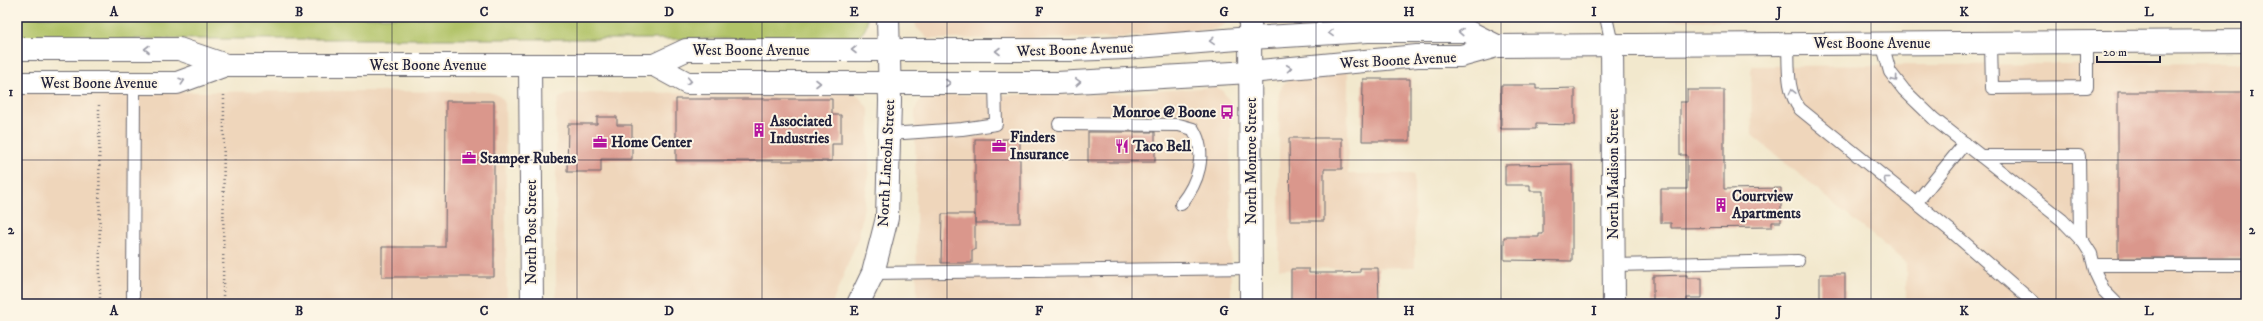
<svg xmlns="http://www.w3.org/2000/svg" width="2263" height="321" font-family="'IM FELL DW Pica',serif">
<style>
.built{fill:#efd6bb}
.green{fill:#b1c367;stroke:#6a7251}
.building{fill:#da978c}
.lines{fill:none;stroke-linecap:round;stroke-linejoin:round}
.lane-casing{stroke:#6b676e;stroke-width:14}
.street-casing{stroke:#6b676e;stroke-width:24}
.secondary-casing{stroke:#6b676e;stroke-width:24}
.path{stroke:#6b676e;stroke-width:2.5;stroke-dasharray:1 3;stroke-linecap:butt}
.lane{stroke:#fff;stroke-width:12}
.street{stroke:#fff;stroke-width:22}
.secondary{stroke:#fff;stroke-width:22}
.oneway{stroke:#9c9ca7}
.grid{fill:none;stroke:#22223b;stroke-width:1;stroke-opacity:0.55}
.labels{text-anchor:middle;stroke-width:4;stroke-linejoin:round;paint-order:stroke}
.street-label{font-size:15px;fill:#22223b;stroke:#fcf5e5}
.poi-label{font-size:15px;font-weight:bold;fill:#22223b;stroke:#fcf5e5;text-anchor:start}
.neatline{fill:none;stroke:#22223b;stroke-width:1.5}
.grid-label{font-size:13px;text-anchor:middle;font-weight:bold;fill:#22223b}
</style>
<rect width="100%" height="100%" fill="#fcf5e5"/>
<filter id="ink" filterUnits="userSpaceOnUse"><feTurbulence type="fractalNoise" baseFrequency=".025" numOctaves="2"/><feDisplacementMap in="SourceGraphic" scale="8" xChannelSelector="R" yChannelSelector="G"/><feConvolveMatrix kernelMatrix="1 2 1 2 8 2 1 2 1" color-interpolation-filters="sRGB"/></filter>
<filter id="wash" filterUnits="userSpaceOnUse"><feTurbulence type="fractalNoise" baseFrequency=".012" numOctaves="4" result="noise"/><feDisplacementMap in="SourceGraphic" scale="16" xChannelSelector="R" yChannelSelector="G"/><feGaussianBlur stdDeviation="0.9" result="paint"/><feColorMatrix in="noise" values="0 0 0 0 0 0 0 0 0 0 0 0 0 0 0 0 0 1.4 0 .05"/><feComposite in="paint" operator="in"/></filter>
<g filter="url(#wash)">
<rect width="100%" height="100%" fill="#f2e8cd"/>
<!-- built -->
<g class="built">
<polygon points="915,17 1229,17 1224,25 1216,29 1113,38 928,39 916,27"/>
<polygon points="1283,17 2246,17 2246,19 1291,21"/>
<polygon points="2246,63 2246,304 1906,304 1906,263 1752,135 1751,66"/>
<polygon points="1348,71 1348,174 1414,174 1415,267 1279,269 1279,93 1283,84 1290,79"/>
<polygon points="1215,87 1222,90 1230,102 1231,304 917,304 915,110 918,103 925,95 1114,94"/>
<polygon points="349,91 488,92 496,94 503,99 505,104 507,304 17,304 17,93"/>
<polygon points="851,92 859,97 869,109 869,175 859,236 832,304 556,304 556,109 559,98 571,93"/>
</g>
<!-- green -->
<path class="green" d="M17,17H867C868,28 863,36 851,39H17Z"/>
<g id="blocks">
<!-- building -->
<g class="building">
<polygon points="1363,79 1410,79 1410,141 1362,141"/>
<polygon points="1501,85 1536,85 1536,89 1575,88 1575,125 1536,124 1536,129 1501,129"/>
<polygon points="1687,90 1724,90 1724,189 1781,188 1781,222 1772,222 1772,227 1671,228 1671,223 1661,223 1661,189 1687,189 1687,155 1680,155 1680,102 1687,102"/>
<rect x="2118" y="92" width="128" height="166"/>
<polygon points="676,99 832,99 832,115 841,115 841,144 832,144 832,161 676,161"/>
<polygon points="446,101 494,101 494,277 382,277 382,247 445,247"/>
<polygon points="597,117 617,117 617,125 632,125 632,159 601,159 601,172 567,172 568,124 597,124"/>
<rect x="1088" y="132" width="67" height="30"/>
<polygon points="1289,138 1342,138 1342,169 1324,169 1324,221 1290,221"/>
<rect x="975" y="139" width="45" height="84"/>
<polygon points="1572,164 1572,261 1504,260 1504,237 1539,237 1539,234 1543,234 1543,191 1530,191 1530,185 1505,185 1505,165"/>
<polygon points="942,214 975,214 975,250 972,250 972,263 941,263"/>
<polygon points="1360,268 1378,268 1379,304 1291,304 1291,269 1309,269 1309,273 1341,273 1360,272"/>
<rect x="1820" y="274" width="25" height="29"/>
<polygon points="1687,275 1687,278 1702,278 1702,298 1687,298 1687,303 1653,303 1653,276"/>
</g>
</g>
</g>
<g filter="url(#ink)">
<use href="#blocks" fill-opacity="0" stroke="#6b676e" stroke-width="1"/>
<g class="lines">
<defs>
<g id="lane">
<polyline points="1606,17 1612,44"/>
<polyline points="1991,42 1992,88 2087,87 2087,42"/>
<path d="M1788,43C1789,65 1786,91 1800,109L1951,231L2035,304"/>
<polyline points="1882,43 1890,72 1904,90 1934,119 2062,220 2084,243 2091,254 2096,274 2104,291 2117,304"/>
<path d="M1059,124L1179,125L1193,129C1208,154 1198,183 1181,204"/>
<polyline points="889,134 962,129 996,124 995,83"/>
<polyline points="1981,156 2079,156 2080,239"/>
<polyline points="1916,203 1965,143"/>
<polyline points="1614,265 1798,261"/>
<polyline points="2094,265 2246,265"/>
<polyline points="873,273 1251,268"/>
<polyline points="133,304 134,83"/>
</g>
<g id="street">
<polyline points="1612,44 1614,304"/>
<polyline points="530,65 532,304"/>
</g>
<g id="secondary">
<polyline points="1250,17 1251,304"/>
<polyline points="17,49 179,49 226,65 654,65 686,50 1070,50 1125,48 1250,38 1368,31 1467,31 1497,46"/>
<polyline points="654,65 687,83 1057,83 1250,72 1417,56 1461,56 1497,46 2246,41"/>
<polyline points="17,83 177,83 226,65"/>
<polyline points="858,304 873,273 887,218 890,101 888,17"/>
</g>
</defs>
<!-- lane casing -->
<use href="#lane" class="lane-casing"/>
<!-- street casing -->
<use href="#street" class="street-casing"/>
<!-- secondary casing -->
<use href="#secondary" class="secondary-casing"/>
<!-- path -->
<g class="path">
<polyline points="99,105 100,304"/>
<polyline points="223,304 224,95"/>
</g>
<!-- lane -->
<use href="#lane" class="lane"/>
<!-- street -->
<use href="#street" class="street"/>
<!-- secondary -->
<use href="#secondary" class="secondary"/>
</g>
<!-- one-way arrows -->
<defs><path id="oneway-chevron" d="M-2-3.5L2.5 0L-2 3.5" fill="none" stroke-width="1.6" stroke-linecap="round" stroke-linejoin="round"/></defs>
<g class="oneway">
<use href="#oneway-chevron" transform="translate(1461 32) rotate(-177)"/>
<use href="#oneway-chevron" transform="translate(1331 33) rotate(178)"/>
<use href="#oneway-chevron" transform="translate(1212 41) rotate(176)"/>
<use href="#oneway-chevron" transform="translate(147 49) rotate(-180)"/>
<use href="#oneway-chevron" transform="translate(854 50) rotate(-180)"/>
<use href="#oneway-chevron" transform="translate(998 51) rotate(180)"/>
<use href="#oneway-chevron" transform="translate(1289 68) rotate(-7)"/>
<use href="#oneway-chevron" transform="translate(1895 79) rotate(54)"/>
<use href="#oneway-chevron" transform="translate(182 81) rotate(-18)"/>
<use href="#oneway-chevron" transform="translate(689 81) rotate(11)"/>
<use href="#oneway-chevron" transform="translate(1078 82) rotate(-3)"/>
<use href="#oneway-chevron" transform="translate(818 83)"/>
<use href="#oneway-chevron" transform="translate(948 83)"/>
<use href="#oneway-chevron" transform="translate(1792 92) rotate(-103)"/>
<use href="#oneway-chevron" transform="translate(1886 179) rotate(-141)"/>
</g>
</g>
<!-- grid -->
<path class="grid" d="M207,17V304M392,17V304M577,17V304M762,17V304M947,17V304M1132,17V304M1316,17V304M1501,17V304M1686,17V304M1871,17V304M2056,17V304M17,160H2246"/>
<!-- icons -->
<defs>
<symbol id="bus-bare" viewBox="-9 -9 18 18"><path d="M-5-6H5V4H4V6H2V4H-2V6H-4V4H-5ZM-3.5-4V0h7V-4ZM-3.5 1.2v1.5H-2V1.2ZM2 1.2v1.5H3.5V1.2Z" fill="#b5179e" stroke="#fcf5e5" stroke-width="2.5" paint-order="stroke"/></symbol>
<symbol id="building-bare" viewBox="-9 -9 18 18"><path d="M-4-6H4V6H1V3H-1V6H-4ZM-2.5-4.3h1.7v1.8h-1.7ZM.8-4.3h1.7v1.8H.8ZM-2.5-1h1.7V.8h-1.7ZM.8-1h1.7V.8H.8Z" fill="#b5179e" stroke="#fcf5e5" stroke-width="2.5" paint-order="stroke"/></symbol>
<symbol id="office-bare" viewBox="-9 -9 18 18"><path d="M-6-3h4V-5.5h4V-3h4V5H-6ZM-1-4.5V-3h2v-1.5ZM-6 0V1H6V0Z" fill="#b5179e" stroke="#fcf5e5" stroke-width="2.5" paint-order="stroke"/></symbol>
<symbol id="restaurant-bare" viewBox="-9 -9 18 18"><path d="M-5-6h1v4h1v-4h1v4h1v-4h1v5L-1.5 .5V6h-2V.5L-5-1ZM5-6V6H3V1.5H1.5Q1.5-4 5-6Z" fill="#b5179e" stroke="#fcf5e5" stroke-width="2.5" paint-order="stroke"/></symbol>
</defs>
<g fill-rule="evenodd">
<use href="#bus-bare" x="1217" y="102" width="20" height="20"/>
<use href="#building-bare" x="749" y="120" width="20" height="20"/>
<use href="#office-bare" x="590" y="132" width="20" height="20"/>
<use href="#office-bare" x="989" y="136" width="20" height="20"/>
<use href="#restaurant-bare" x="1112" y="136" width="20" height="20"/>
<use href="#office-bare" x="459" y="148" width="20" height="20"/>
<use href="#building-bare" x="1711" y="195" width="20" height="20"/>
</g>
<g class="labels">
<!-- street labels -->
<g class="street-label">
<text x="1872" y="48">West Boone Avenue</text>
<text transform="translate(1075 49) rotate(-2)" y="5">West Boone Avenue</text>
<text x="751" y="55">West Boone Avenue</text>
<text transform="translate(1398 60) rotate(-3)" y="5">West Boone Avenue</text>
<text x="428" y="70">West Boone Avenue</text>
<text x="99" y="88">West Boone Avenue</text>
<text transform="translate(1251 161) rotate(-90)" y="5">North Monroe Street</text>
<text transform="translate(886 163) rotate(-87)" y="5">North Lincoln Street</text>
<text transform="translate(1613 174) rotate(-90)" y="5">North Madison Street</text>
<text transform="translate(531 232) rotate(-90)" y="5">North Post Street</text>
</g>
<!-- poi labels -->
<g class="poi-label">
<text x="1216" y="117" text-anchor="end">Monroe @ Boone</text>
<text x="770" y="126">Associated<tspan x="770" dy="17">Industries</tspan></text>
<text x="1010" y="142">Finders<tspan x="1010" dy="17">Insurance</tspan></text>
<text x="611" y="147">Home Center</text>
<text x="1133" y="151">Taco Bell</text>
<text x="480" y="163">Stamper Rubens</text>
<text x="1732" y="201">Courtview<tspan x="1732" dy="17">Apartments</tspan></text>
</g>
</g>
<!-- margin -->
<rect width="2263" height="321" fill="none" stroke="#fcf5e5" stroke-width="44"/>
<!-- scale -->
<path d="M2097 56v6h63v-6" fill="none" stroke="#22223b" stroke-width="2"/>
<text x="2103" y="56" font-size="12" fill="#22223b" stroke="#fcf5e5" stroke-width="3" paint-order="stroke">20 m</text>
<rect x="22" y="22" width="2219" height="277" class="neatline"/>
<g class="grid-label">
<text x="114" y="16">A</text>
<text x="299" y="16">B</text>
<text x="484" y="16">C</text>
<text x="669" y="16">D</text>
<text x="854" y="16">E</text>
<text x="1039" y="16">F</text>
<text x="1224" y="16">G</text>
<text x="1409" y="16">H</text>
<text x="1594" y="16">I</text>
<text x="1779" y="16">J</text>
<text x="1964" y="16">K</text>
<text x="2149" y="16">L</text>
<text x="11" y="96">1</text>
<text x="2252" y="96">1</text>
<text x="11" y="234">2</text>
<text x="2252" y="234">2</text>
<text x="114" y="315">A</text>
<text x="299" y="315">B</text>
<text x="484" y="315">C</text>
<text x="669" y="315">D</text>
<text x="854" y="315">E</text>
<text x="1039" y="315">F</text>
<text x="1224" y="315">G</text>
<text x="1409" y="315">H</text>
<text x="1594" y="315">I</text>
<text x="1779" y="315">J</text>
<text x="1964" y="315">K</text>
<text x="2149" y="315">L</text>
</g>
</svg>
